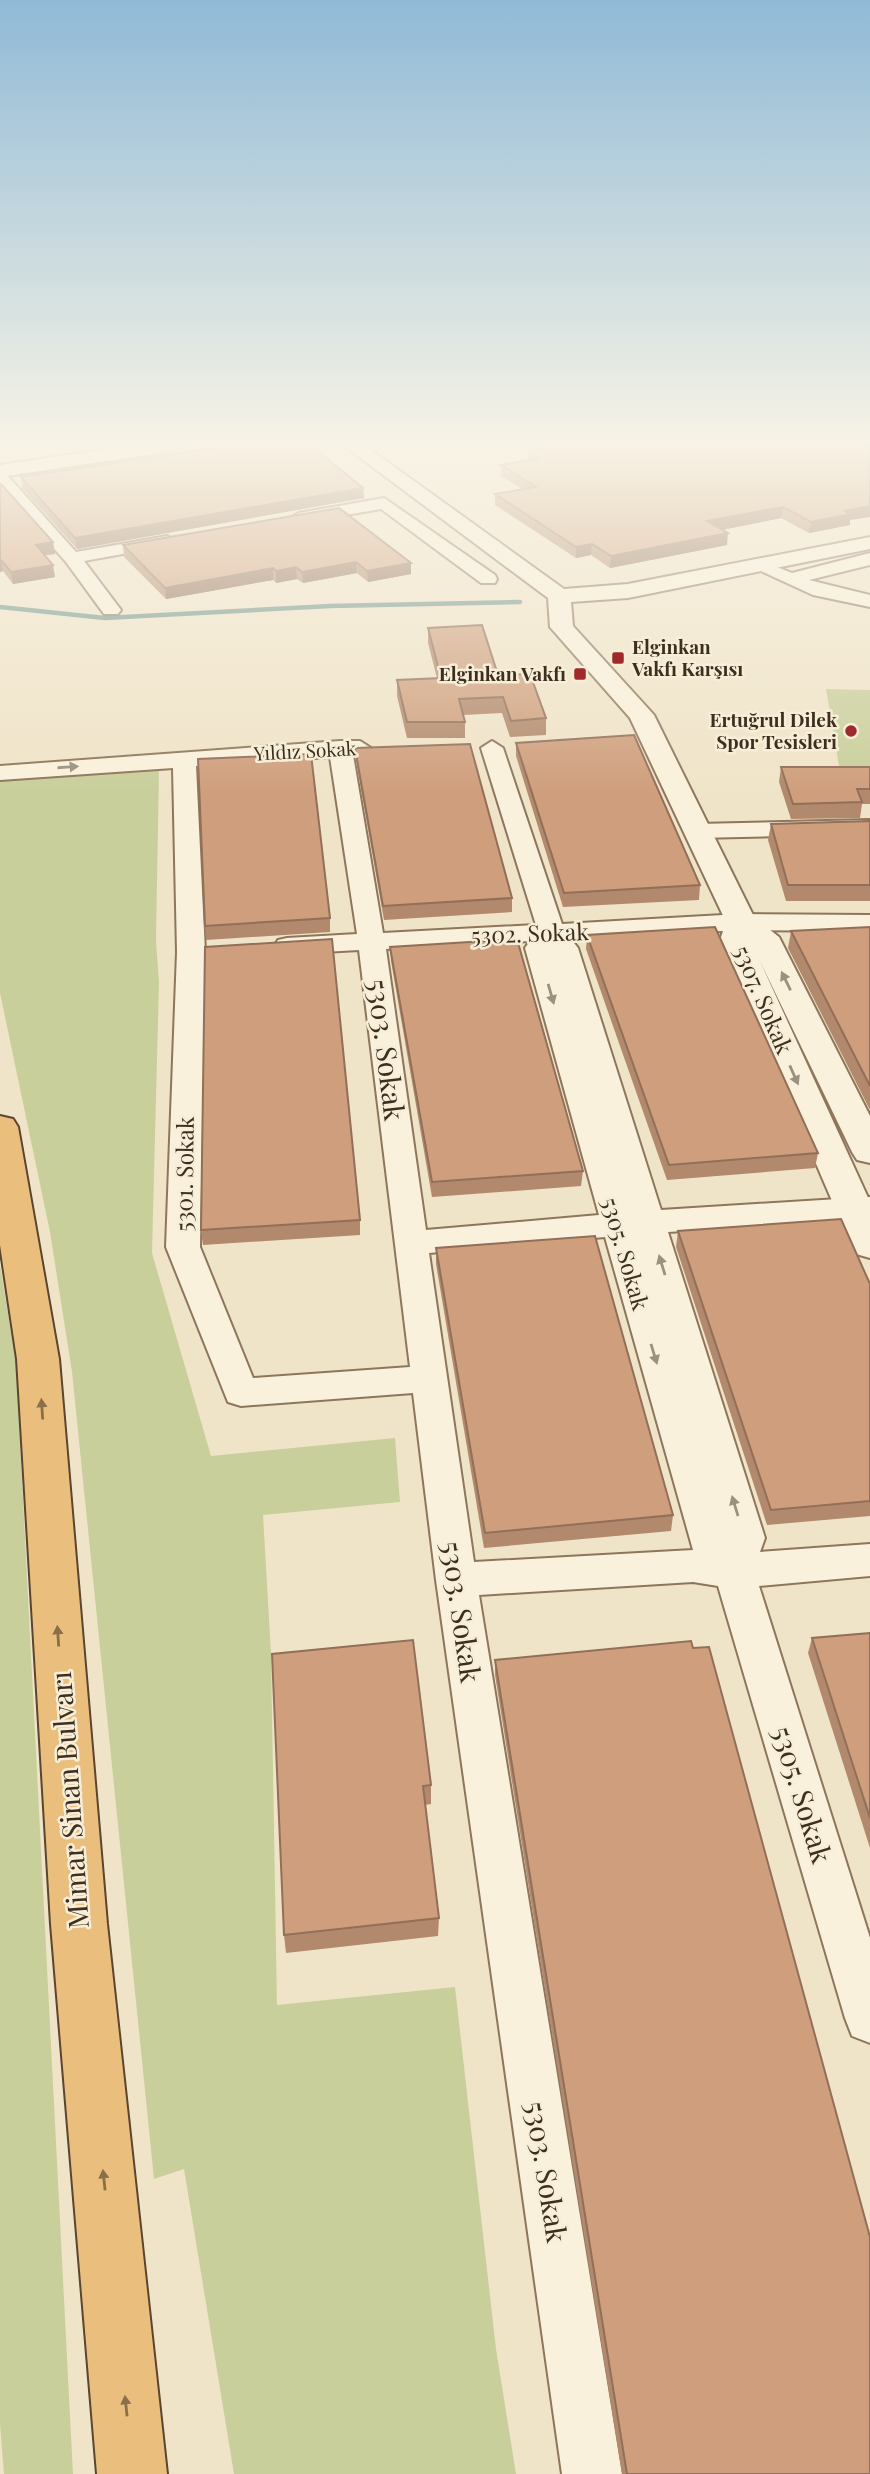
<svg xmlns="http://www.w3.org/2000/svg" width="870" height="2474" font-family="'Playfair Display',serif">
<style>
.green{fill:#c9cf9b}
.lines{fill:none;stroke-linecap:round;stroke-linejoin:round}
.stream{stroke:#6f938a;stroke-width:4.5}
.minor-casing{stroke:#8d765c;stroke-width:4}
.tertiary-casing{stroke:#8d765c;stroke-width:4}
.trunk-casing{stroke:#5b4430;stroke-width:4}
.minor{fill:#faf1dc;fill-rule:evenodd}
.tertiary{fill:#faf1dc;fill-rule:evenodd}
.trunk{fill:#eabe7c;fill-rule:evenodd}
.wall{fill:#b2896c}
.shaded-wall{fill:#916f58}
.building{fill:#cf9f7d;stroke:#916f58;stroke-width:2}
.oneway{fill:#9c907e}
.oneway2{fill:#8b6f49}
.poi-dot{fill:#9e2a2b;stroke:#f7eed8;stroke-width:2.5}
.labels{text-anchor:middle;stroke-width:5;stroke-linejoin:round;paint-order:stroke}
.far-poi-label{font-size:19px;font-weight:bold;fill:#3d2e20;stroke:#f7eed8;text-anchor:end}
.far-street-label{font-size:19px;fill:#3d2e20;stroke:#f7eed8}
.street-label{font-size:23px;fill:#3d2e20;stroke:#f7eed8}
.near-street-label{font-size:28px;fill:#3d2e20;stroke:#f7eed8}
</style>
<rect width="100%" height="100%" fill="#f0e4c8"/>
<!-- green -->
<g class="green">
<polygon points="826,689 870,690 870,773 840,772"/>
<polygon points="159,769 156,941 159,983 152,1253 211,1456 395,1438 400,1502 263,1515 271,1653 277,2005 455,1987 496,2349 516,2474 234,2474 184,2169 154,2179 72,1372 50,1232 0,993 0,782 7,778"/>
<polygon points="0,1265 16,1362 73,2474 4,2474 0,2424"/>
</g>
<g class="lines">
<!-- stream -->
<polyline class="stream" points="0,607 105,618 330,606 520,602"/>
<defs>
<g id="minor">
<polygon points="0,473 6,474 76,552 167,536 176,541 167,546 84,561 121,610 118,614 104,614 66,562 0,488"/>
<polygon points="384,498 495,575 497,579 495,583 481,583 381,509 299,523 290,518 299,513"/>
<polygon points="870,553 870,565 809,580 870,595 870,607 813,595 748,565 757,559 792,573"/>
<path d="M340,741H360L371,748L368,753L353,755L383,933L536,925L481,748L492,741L503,748L562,924L741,914L870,915V931L741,930L571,939L578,948L661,1210L870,1197V1219L668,1232L765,1538L760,1552L870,1544V1576L759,1586L870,1938V2043L852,2036L845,2018L718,1586L693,1582L479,1595L622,2474H562L436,1580L413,1393L241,1406L228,1402L166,1247L177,952L173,768L0,780V766ZM330,757L357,934L287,938L278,940L274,946L278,952L287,954L359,950L410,1367L253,1378L200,1247L205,952L196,766ZM530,941L525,948L599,1215L426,1230L386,949ZM605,1237L693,1550L474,1562L429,1253Z"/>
<polygon points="870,820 870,834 697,838 688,836 685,831 688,826 697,824"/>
</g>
<g id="tertiary">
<polygon points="134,445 182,445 173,451 0,477 0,465"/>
<polygon points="343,445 364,445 564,589 628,584 870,537 870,549 628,598 571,602 573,626 654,715 754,917 779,937 870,1116 870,1163 857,1160 852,1152 759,959 870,1202 870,1258 856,1254 851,1245 720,940 726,922 630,718 550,627 548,598"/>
</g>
<polygon id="trunk" points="0,1116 13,1119 18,1127 59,1359 107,1924 167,2474 97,2474 51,1924 17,1359 0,1245"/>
</defs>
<!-- minor casing -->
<use href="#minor" class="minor-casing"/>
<!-- tertiary casing -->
<use href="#tertiary" class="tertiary-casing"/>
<!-- trunk casing -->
<use href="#trunk" class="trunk-casing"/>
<!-- minor -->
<use href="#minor" class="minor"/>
<!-- tertiary -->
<use href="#tertiary" class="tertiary"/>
<!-- trunk -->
<use href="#trunk" class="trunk"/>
</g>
<!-- wall -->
<g class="wall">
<polygon points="227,445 310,445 363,488 364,498 77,549 22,488 21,477 228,446"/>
<polygon points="528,451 850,520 850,525 809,533 781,518 722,530 727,545 610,568 591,555 576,558 495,505 495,494 522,489 501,476 501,465 528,460"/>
<polygon points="0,485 55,554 45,555 55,577 13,584 3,571 0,572"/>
<polygon points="339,508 411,574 368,582 357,573 303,583 297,579 276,583 273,580 166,599 124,557 123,545"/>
<polygon points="428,628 498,675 546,718 546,735 510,737 502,713 463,715 465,722 465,738 407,738 397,696 397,680 437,678 428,643"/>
<polygon points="516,743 700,885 699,900 563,907 516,756"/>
<polygon points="355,748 512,898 512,912 384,920 356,761"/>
<polygon points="781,767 870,767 870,804 862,804 860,818 791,819 779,782"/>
<polygon points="870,822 870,901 786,901 768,840 771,824"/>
<polygon points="330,918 330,932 206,940 205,926"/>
<polygon points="870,927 870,1110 788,948 791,931"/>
<polygon points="587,935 818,1153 815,1168 667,1180 586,949"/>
<polygon points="390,947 583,1171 581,1186 432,1197 391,961"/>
<polygon points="360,1220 360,1235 203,1245 201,1230"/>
<polygon points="678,1231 870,1284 870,1516 767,1525 676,1247"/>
<polygon points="436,1248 673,1515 671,1531 484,1548 436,1264"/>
<polygon points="870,1633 870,1848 808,1653 812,1638"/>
<polygon points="272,1654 431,1785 431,1804 425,1805 439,1918 438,1936 286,1953 284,1935"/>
<polygon points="495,1660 870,2474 622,2474 495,1675"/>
</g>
<!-- shaded-wall -->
<g class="shaded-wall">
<polygon points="363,488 364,498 77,549 75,538"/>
<polygon points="870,506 870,517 850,520 850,525 809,533 811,522 845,511"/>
<polygon points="783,507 781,518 706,533 707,521"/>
<polygon points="728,533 727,545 610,568 611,556"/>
<polygon points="53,542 55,554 38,556 36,545"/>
<polygon points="592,544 591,555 576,558 576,547"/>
<polygon points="0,560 1,560 3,571 0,572"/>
<polygon points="356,562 357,573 303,583 302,572"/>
<polygon points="411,563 411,574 368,582 367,571"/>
<polygon points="53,565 55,577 13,584 11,572"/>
<polygon points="296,567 297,579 276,583 276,571"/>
<polygon points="273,568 273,580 166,599 165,588"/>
</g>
<!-- building -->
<g class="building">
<polygon points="234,445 310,445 363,488 75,538 21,477"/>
<polygon points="564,445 870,445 870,506 845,511 851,514 811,522 783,507 707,521 728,533 611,556 592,544 576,547 495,494 536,487 501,465 540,458 528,451"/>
<polygon points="1,484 53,542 36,545 53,565 11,572 1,560 0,560 0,485"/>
<polygon points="339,508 411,563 367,571 356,562 302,572 296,567 276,571 273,568 165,588 123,545"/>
<polygon points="482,625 498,675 530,674 546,718 511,721 503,697 459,699 465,722 407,722 397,680 441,678 428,628"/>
<polygon points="634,735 700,885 564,893 516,743"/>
<polygon points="470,744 512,898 383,906 355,748"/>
<polygon points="311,754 330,918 205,926 198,759"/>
<polygon points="781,767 870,767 870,789 857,789 862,802 793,804"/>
<polygon points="870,821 870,885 788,885 771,824"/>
<polygon points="715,927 818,1153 669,1165 587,935"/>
<polygon points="870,927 870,1086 791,931"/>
<polygon points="332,939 360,1220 201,1230 205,947"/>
<polygon points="517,939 583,1171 432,1182 390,947"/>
<polygon points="841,1219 870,1284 870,1501 771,1510 678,1231"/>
<polygon points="595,1236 673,1515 485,1533 436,1248"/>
<polygon points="870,1633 870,1818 812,1638"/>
<polygon points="413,1640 431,1785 423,1786 439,1918 284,1935 272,1654"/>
<polygon points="691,1641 693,1648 709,1647 870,2237 870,2474 627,2474 495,1660"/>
</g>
<!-- one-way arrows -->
<defs><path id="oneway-solid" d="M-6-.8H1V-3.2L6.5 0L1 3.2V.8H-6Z" transform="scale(1.75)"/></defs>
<g class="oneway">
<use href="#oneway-solid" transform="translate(68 767) rotate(-4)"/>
<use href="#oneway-solid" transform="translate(786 981) rotate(-116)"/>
<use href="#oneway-solid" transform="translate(551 994) rotate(74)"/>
<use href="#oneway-solid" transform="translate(794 1075) rotate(66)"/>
<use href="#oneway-solid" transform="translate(662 1265) rotate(-107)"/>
<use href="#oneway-solid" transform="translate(654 1354) rotate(73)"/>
<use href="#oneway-solid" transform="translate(735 1506) rotate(-107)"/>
</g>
<g class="oneway2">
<use href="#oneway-solid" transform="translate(42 1409) rotate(-94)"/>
<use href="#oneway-solid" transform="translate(58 1636) rotate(-94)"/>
<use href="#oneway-solid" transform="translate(104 2180) rotate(-96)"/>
<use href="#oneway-solid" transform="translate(126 2406) rotate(-96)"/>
</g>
<!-- sky -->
<linearGradient id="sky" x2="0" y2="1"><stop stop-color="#8fbad6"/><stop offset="0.56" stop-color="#f8f3e6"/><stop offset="1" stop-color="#f8f3e6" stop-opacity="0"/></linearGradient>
<rect width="870" height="792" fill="url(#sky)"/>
<!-- markers -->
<g class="poi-dot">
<rect x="611" y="651" width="14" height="14" rx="3.5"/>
<rect x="573" y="667" width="14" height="14" rx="3.5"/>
<circle cx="851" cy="731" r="7"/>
</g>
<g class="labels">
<!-- far-poi labels -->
<g class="far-poi-label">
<text x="632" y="654" text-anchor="start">Elginkan<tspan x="632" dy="22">Vakfı Karşısı</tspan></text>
<text x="566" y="681">Elginkan Vakfı</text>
<text x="837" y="727">Ertuğrul Dilek<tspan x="837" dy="22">Spor Tesisleri</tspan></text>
</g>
<!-- far-street labels -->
<g class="far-street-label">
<text transform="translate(305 751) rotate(-3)" y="7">Yıldız Sokak</text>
</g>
<!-- street labels -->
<g class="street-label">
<text transform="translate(530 934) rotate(-2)" y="8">5302. Sokak</text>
<text transform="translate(763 1000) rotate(67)" y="8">5307. Sokak</text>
<text transform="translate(185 1174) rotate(-89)" y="8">5301. Sokak</text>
<text transform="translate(625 1254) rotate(74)" y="8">5305. Sokak</text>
</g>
<!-- near-street labels -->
<g class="near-street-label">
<text transform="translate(386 1050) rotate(83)" y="10">5303. Sokak</text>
<text transform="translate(461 1612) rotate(82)" y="10">5303. Sokak</text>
<text transform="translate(802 1795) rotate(73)" y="10">5305. Sokak</text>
<text transform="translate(70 1800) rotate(-94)" y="10">Mimar Sinan Bulvarı</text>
<text transform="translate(546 2172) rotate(81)" y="10">5303. Sokak</text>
</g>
</g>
</svg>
